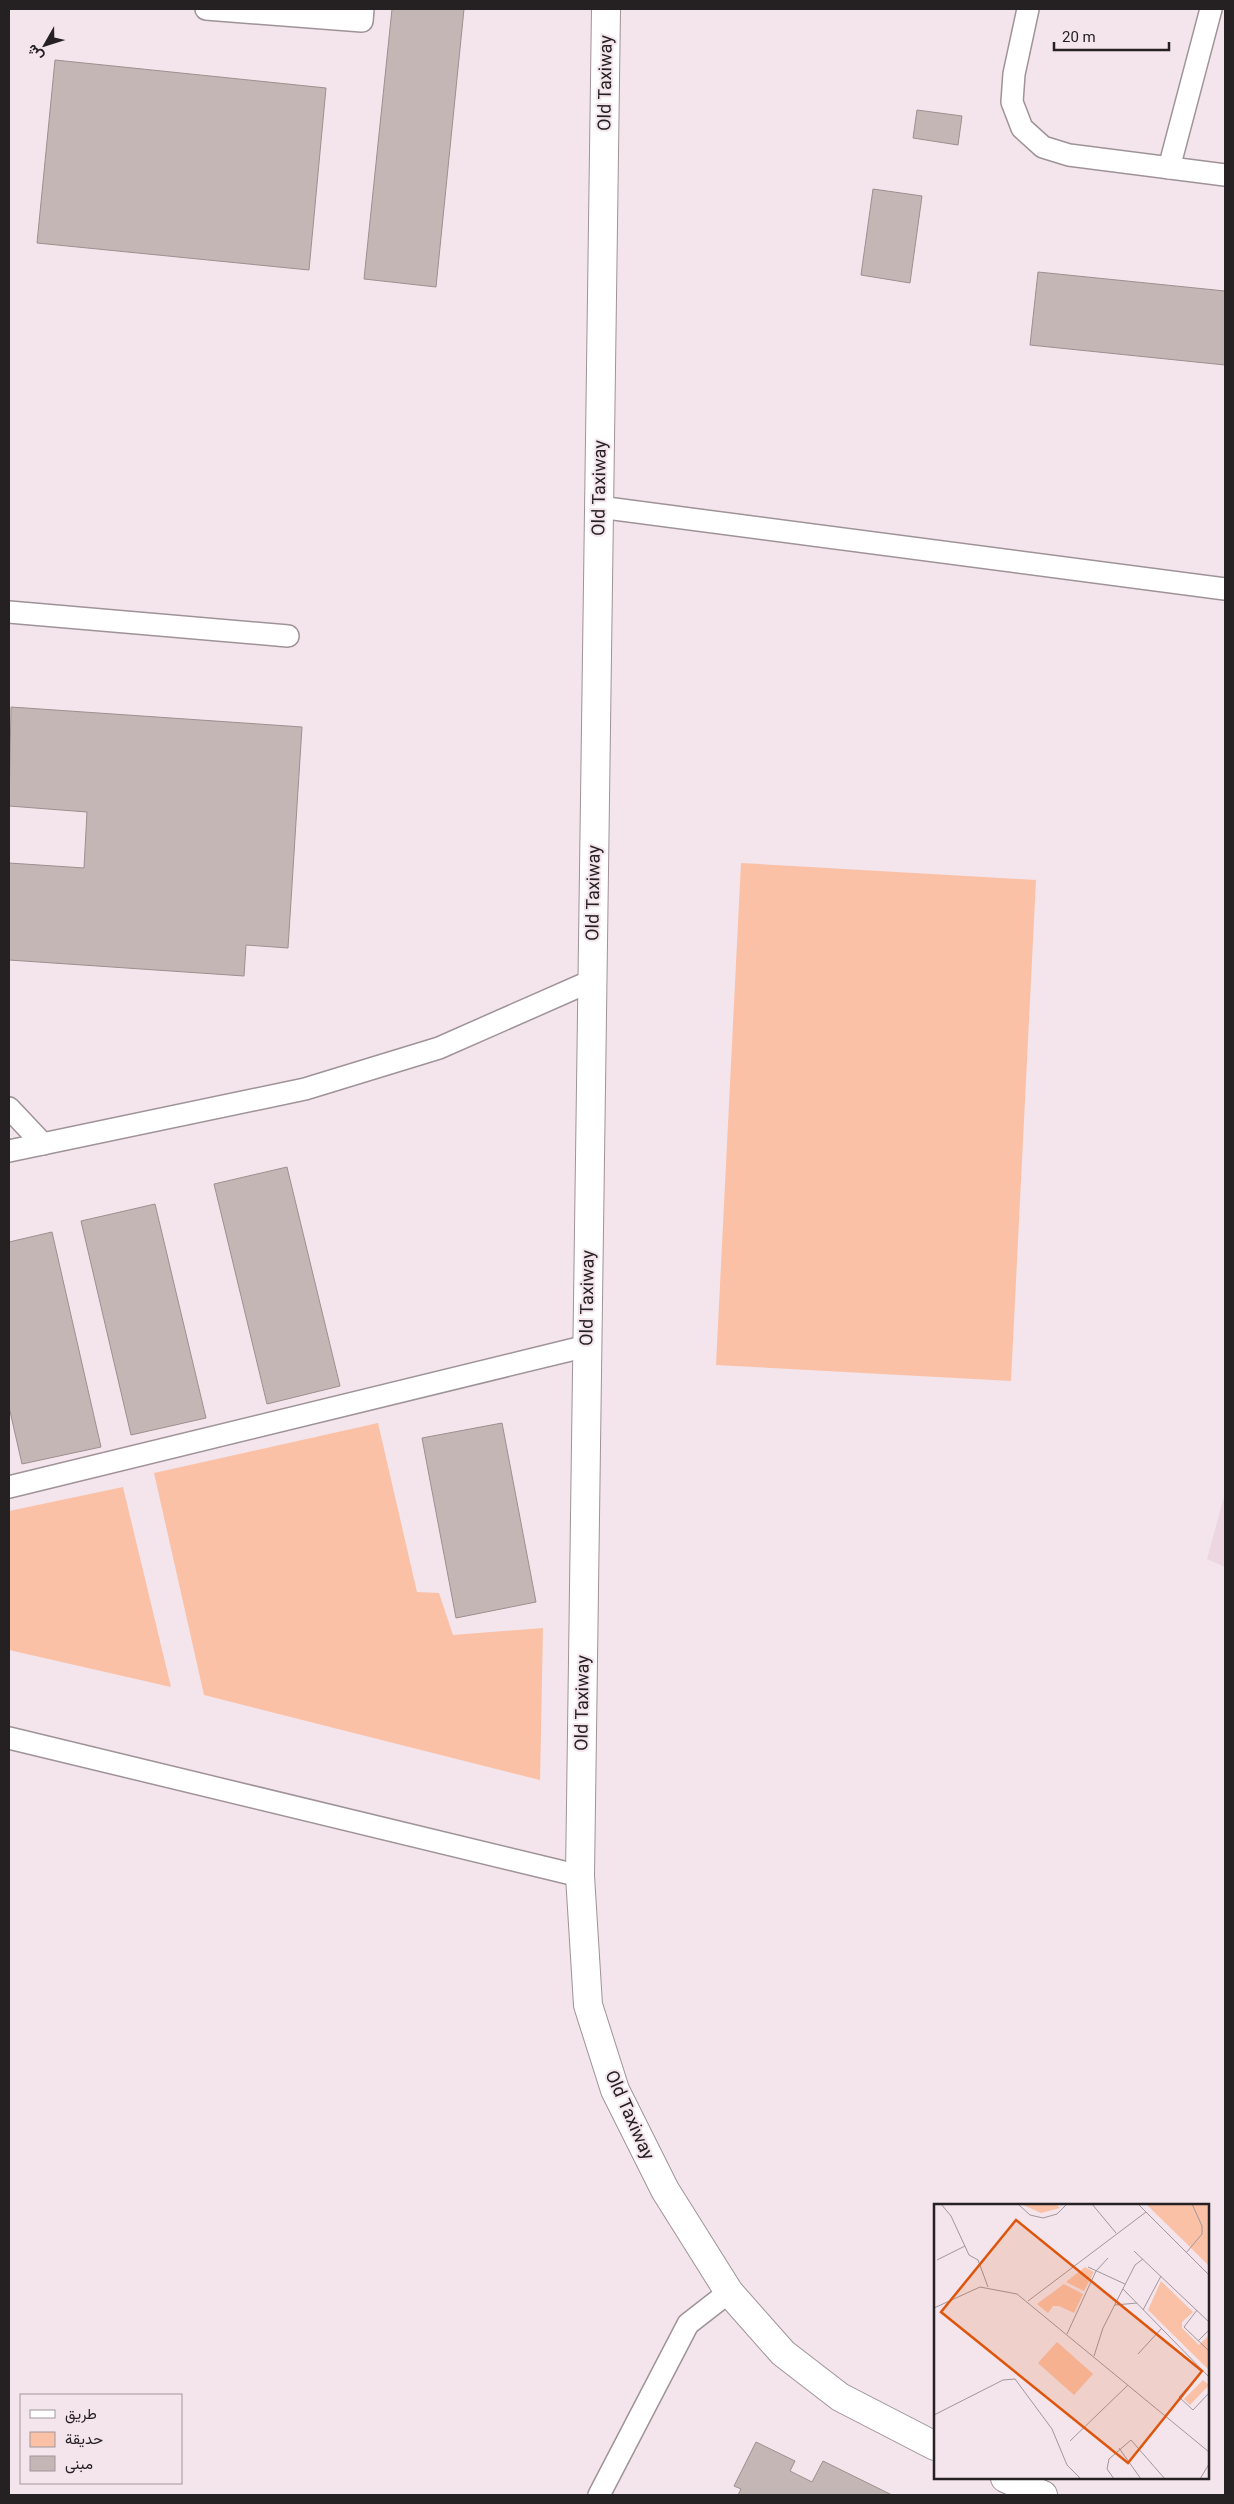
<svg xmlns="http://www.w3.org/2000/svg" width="1234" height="2504" font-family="Roboto,Vazirmatn,sans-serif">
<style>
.built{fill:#ecd6df}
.green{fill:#fac1a7}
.building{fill:#c5b6b6;stroke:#9d8f8f}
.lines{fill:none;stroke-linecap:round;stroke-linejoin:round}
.service-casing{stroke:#9f9398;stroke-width:24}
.minor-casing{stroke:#9f9398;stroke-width:30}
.service{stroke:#fff;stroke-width:21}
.minor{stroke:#fff;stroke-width:28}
.labels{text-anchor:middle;stroke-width:4;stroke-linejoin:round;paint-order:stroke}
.street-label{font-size:18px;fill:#252022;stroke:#f3e5eb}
.inset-road{fill:none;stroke:#a1969b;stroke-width:1}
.view{fill:#de560d;fill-opacity:0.15;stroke:#de560d;stroke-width:2.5}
.inset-edge{fill:none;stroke:#252022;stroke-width:2.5}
</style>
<rect width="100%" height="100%" fill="#f3e5eb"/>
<!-- built -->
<polygon class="built" points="1225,1493 1225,1567 1207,1559"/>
<!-- green -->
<g class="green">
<polygon points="741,863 1036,880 1011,1381 716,1365"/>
<polygon points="378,1423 417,1592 439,1593 453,1635 543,1628 540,1780 204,1695 154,1473"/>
<polygon points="123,1487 171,1687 9,1650 9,1511"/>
</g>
<!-- building -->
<g class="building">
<polygon points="392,9 464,9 436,287 364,279"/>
<polygon points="55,60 326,88 309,270 37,243"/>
<polygon points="917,110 962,116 958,145 913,138"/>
<polygon points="873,189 922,196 910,283 861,275"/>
<polygon points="1038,272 1225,291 1225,365 1030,345"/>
<polygon points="11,707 302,727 288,948 246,945 244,976 9,960 9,863 84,868 87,812 9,806"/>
<polygon points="287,1167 340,1386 267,1404 214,1184"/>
<polygon points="155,1204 206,1418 131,1435 81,1221"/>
<polygon points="52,1232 101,1447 22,1464 9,1407 9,1242"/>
<polygon points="502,1423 536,1602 456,1618 422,1438"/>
<polygon points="756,2442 795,2461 790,2471 812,2482 823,2461 892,2495 738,2495 741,2489 734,2486"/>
</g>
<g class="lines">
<defs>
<g id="service">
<polyline points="206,9 362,21 363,9"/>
<polyline points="1028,9 1014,74 1012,102 1022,128 1043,147 1069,155 1225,175"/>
<polyline points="1169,168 1211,9"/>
<polyline points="599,507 1225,589"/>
<polyline points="9,612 288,636"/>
<polyline points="9,1108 43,1144"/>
<polyline points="9,1151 305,1089 439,1048 591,981"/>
<polyline points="9,1487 587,1346"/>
<polyline points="9,1738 580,1876"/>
<polyline points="599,2495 688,2324 729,2292"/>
</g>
<g id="minor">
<polyline points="606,9 580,1876 588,2005 615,2090 665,2190 729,2292 783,2353 840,2397 935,2446"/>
<polyline points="1005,2478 1043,2495"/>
</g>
</defs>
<!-- service casing -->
<use href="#service" class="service-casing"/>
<!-- minor casing -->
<use href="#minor" class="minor-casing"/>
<!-- service -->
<use href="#service" class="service"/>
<!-- minor -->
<use href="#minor" class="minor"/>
</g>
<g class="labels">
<!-- street labels -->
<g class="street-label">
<text transform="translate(605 83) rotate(-89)" y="6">Old Taxiway</text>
<text transform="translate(599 488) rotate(-89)" y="6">Old Taxiway</text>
<text transform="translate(593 893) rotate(-89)" y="6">Old Taxiway</text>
<text transform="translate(587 1298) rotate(-89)" y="6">Old Taxiway</text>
<text transform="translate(582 1703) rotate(-89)" y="6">Old Taxiway</text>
<text transform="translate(630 2115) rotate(66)" y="6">Old Taxiway</text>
</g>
</g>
<!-- overview -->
<g transform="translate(934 2204)">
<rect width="275" height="275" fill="#f3e5eb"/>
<path d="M87,0H122L126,4L107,9ZM212,0H275V62L252,39ZM151,63L160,68L150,87L132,78ZM227,77L259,108L248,118V124L265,141L275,131V166L214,106ZM130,80L149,90L140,109L125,102H119L114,109L103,100ZM123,138L159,170L140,191L104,159ZM269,176L275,181L256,201L250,195Z" fill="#fac1a7"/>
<path class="inset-road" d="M7,0L17,12L35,51L44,56L54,83M84,0L96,11L109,14L123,10L133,0M158,0L182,29M204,0L275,71M200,47L275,118M252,49L268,30V22L258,0M3,56L31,42M154,63L191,80M189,85L275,173M94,97L212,8M181,101L203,99M0,104L46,83L83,90L275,248M209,106L227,72M263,106L250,123L275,147M133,130L162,67L174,54M264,137L275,126M204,150L228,124M160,152L169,124L201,61L209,55M269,167L245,193L259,206L275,189M0,211L69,176L81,175L118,225L133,261L147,275M136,237L194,181M185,244L207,275M180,275L173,265L175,255L197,236L231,275M266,275L275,260"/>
<path class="view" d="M82,16L268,167L194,259L7,108Z"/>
<rect width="275" height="275" class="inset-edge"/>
</g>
<!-- border -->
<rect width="1234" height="2504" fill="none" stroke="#252022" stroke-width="20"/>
<!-- legend -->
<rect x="20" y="2394" width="162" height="90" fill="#f3e5eb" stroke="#a1969b"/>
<rect x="30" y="2410" width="25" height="8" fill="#ffffff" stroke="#a1969b"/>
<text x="65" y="2419" font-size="15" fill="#252022">طريق</text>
<rect x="30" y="2432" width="25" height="15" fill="#fac1a7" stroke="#a1969b"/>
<text x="65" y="2444" font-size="15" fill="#252022">حديقة</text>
<rect x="30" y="2456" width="25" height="15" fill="#c5b6b6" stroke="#a1969b"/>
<text x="65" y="2469" font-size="15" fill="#252022">مبنى</text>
<!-- north arrow -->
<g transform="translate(45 45) rotate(231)" stroke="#f3e5eb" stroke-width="4" paint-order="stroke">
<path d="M0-4L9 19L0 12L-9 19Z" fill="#252022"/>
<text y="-8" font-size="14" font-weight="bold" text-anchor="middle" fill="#252022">ش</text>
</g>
<!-- scale -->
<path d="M1054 42v8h115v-8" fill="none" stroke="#252022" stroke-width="2.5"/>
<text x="1062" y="42" font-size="15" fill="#252022" stroke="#f3e5eb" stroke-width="4" paint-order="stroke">20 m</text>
</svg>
